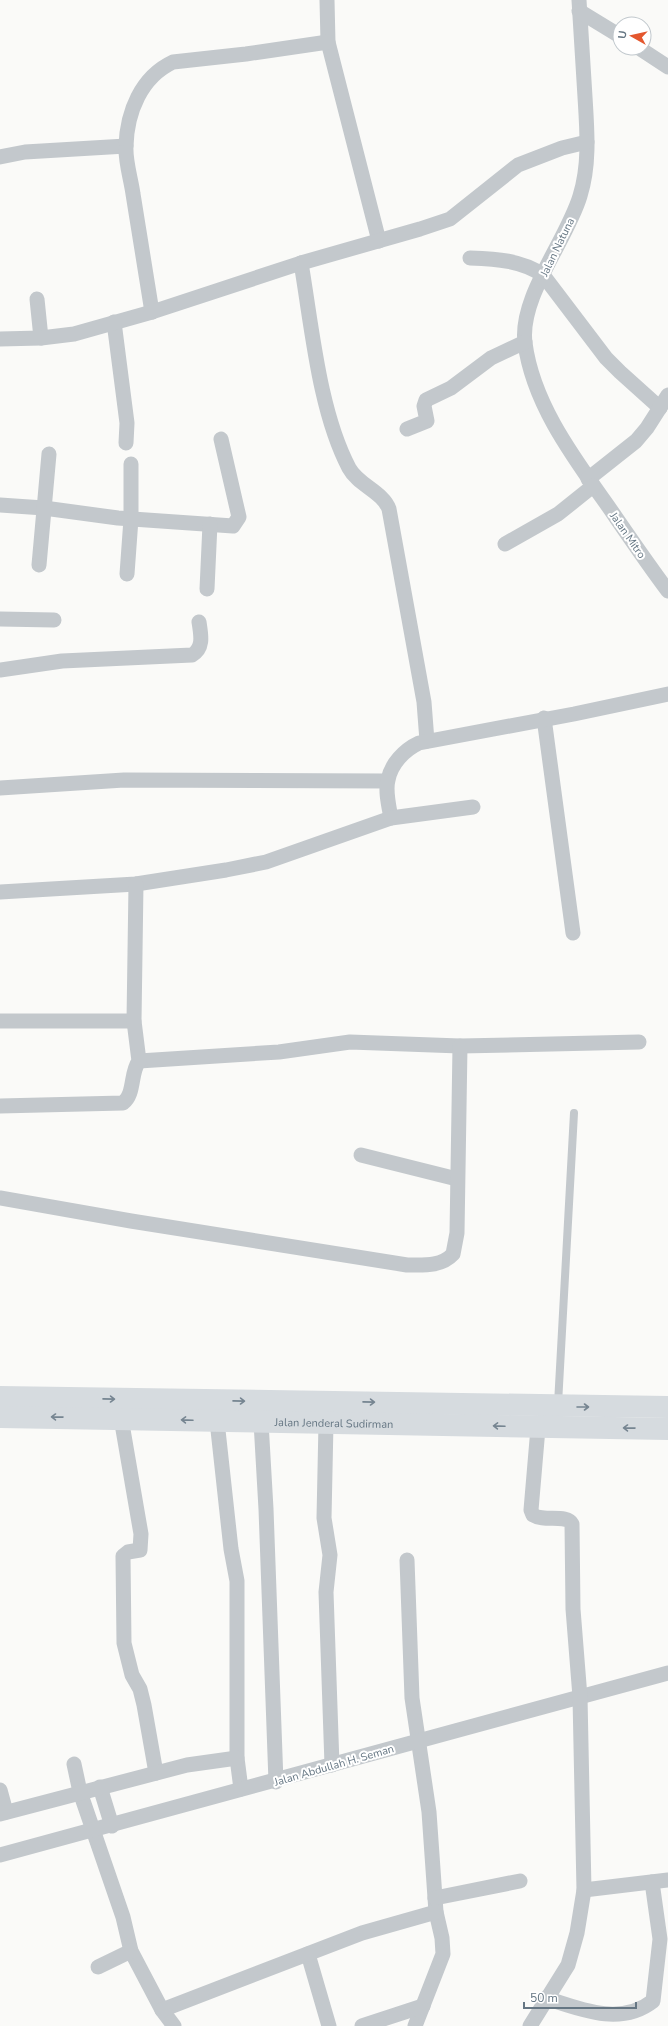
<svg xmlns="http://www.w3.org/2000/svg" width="668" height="2026" font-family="'Nunito Sans',sans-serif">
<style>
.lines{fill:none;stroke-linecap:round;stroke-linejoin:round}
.service{stroke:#c3c8cc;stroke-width:8}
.minor{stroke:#c3c8cc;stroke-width:15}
.trunk{stroke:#d6dbdf;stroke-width:22}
.oneway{stroke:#768591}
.labels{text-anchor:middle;stroke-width:4;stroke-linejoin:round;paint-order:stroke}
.street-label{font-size:11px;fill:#657683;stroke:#fff}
</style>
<rect width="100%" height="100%" fill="#fafaf8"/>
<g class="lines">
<!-- service -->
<polyline class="service" points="558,1404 574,1113"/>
<!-- minor -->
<g class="minor">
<polyline points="327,0 328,42 379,241"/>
<path d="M579,0C581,32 583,65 585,97C587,130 590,164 580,196C567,240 519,297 525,343C533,404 574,458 608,506C628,535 647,563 668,591"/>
<polyline points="579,11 620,36"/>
<polyline points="639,48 668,67"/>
<polyline points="0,157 25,152 126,146"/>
<path d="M470,258C496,259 521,260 543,275L606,358L620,372L660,408"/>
<path d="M301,263C312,327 319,411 349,468C358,485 383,492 389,509L424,702L427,741"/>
<polyline points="37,299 41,338"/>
<path d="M152,312C146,273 139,233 133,194C131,179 125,161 126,146C127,112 141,77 173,62L246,54L328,42"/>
<polyline points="114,322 127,423 126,443"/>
<polyline points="0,339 41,338 74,334 152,312 301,263 420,229 450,219 518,165 562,148 587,142"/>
<polyline points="407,429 427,421 424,406 426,400 451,388 491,358 525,342"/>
<polyline points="588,479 636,441 647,428 668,395"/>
<polyline points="0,505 44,508 118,518 233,526 239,517 221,439"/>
<polyline points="505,544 558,514 593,486"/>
<polyline points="39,565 49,454"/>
<polyline points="127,574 131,519 131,464"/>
<polyline points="207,589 210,524"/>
<polyline points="0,619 54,620"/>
<path d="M0,670L62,661L192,655C204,648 201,635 199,622"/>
<polyline points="544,718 573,933"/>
<polyline points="0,788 124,780 387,781"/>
<path d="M391,818C389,807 385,791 388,780C391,764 404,750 419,743L574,714L668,694"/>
<polyline points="0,892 136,884 226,870 266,862 391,818 473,807"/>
<polyline points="0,1021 134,1021"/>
<polyline points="139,1061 279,1052 350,1042 460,1046 639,1042"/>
<path d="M0,1106L123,1103C135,1094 130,1073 139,1061L134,1021L136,884"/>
<polyline points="361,1155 457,1179"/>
<path d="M0,1198L131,1221L407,1265C423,1265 441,1267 453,1254L457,1233L460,1046"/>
<polyline points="121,1418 141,1534 140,1550 128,1552 123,1556 124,1643 132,1675 140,1689 144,1705 156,1773"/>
<polyline points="217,1421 231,1549 237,1581 237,1758 241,1789"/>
<polyline points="261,1422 266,1509 276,1782"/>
<polyline points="326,1423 324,1518 330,1555 326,1592 332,1765"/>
<polyline points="407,1560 412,1698 429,1812 436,1912 442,1938 443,1954 415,2026"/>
<polyline points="74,1764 80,1792 123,1917 131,1951 162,2010 174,2026"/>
<polyline points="100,1787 112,1826"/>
<polyline points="0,1790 6,1812"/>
<polyline points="0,1814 187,1765 237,1758"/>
<polyline points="0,1855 668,1673"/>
<polyline points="584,1890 668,1880"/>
<polyline points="435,1898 520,1881"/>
<polyline points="308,1954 329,2026"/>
<polyline points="98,1967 131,1951"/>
<path d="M546,1998C582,2010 621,2026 653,2001L660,1939L652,1882"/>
<polyline points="162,2010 362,1933 436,1912"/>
<polyline points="362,2026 423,2006"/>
<path d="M530,2026L568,1965L577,1933L584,1890L580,1697L573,1609L572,1524C567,1514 544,1522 533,1515L531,1510L538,1428"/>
</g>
<!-- trunk -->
<g class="trunk">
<polyline points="0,1397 668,1407"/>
<path id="s1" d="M0,1417L668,1429"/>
</g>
</g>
<!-- one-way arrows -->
<defs><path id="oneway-shaft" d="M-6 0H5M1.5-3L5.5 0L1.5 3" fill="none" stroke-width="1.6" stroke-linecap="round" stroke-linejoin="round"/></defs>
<g class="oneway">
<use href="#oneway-shaft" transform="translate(109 1399) rotate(1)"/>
<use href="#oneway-shaft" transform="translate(239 1401) rotate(1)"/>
<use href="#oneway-shaft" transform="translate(369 1402) rotate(1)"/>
<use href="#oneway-shaft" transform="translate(583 1407)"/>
<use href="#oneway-shaft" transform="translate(57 1417) rotate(-179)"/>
<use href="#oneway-shaft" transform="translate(187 1420) rotate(-178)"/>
<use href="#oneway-shaft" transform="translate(499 1426) rotate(-178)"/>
<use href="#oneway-shaft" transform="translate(629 1428) rotate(-179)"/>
</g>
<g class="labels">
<!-- street labels -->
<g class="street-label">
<text transform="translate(557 247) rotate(-64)" y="4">Jalan Natuna</text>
<text transform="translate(628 535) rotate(55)" y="4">Jalan Mitro</text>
<text dy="4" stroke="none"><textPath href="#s1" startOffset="334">Jalan Jenderal Sudirman</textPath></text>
<text transform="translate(334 1765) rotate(-16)" y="4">Jalan Abdullah H. Seman</text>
</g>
</g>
<!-- north arrow -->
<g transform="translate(632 36) rotate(278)"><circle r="19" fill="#ffffff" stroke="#c1c8cd"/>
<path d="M0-3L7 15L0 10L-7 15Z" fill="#e4572e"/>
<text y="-6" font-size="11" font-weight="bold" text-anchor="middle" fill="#657683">U</text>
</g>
<!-- scale -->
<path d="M524 2002v6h112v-6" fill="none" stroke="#657683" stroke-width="2"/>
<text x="530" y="2002" font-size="12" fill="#657683" stroke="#ffffff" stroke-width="3" paint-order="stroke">50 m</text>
</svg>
